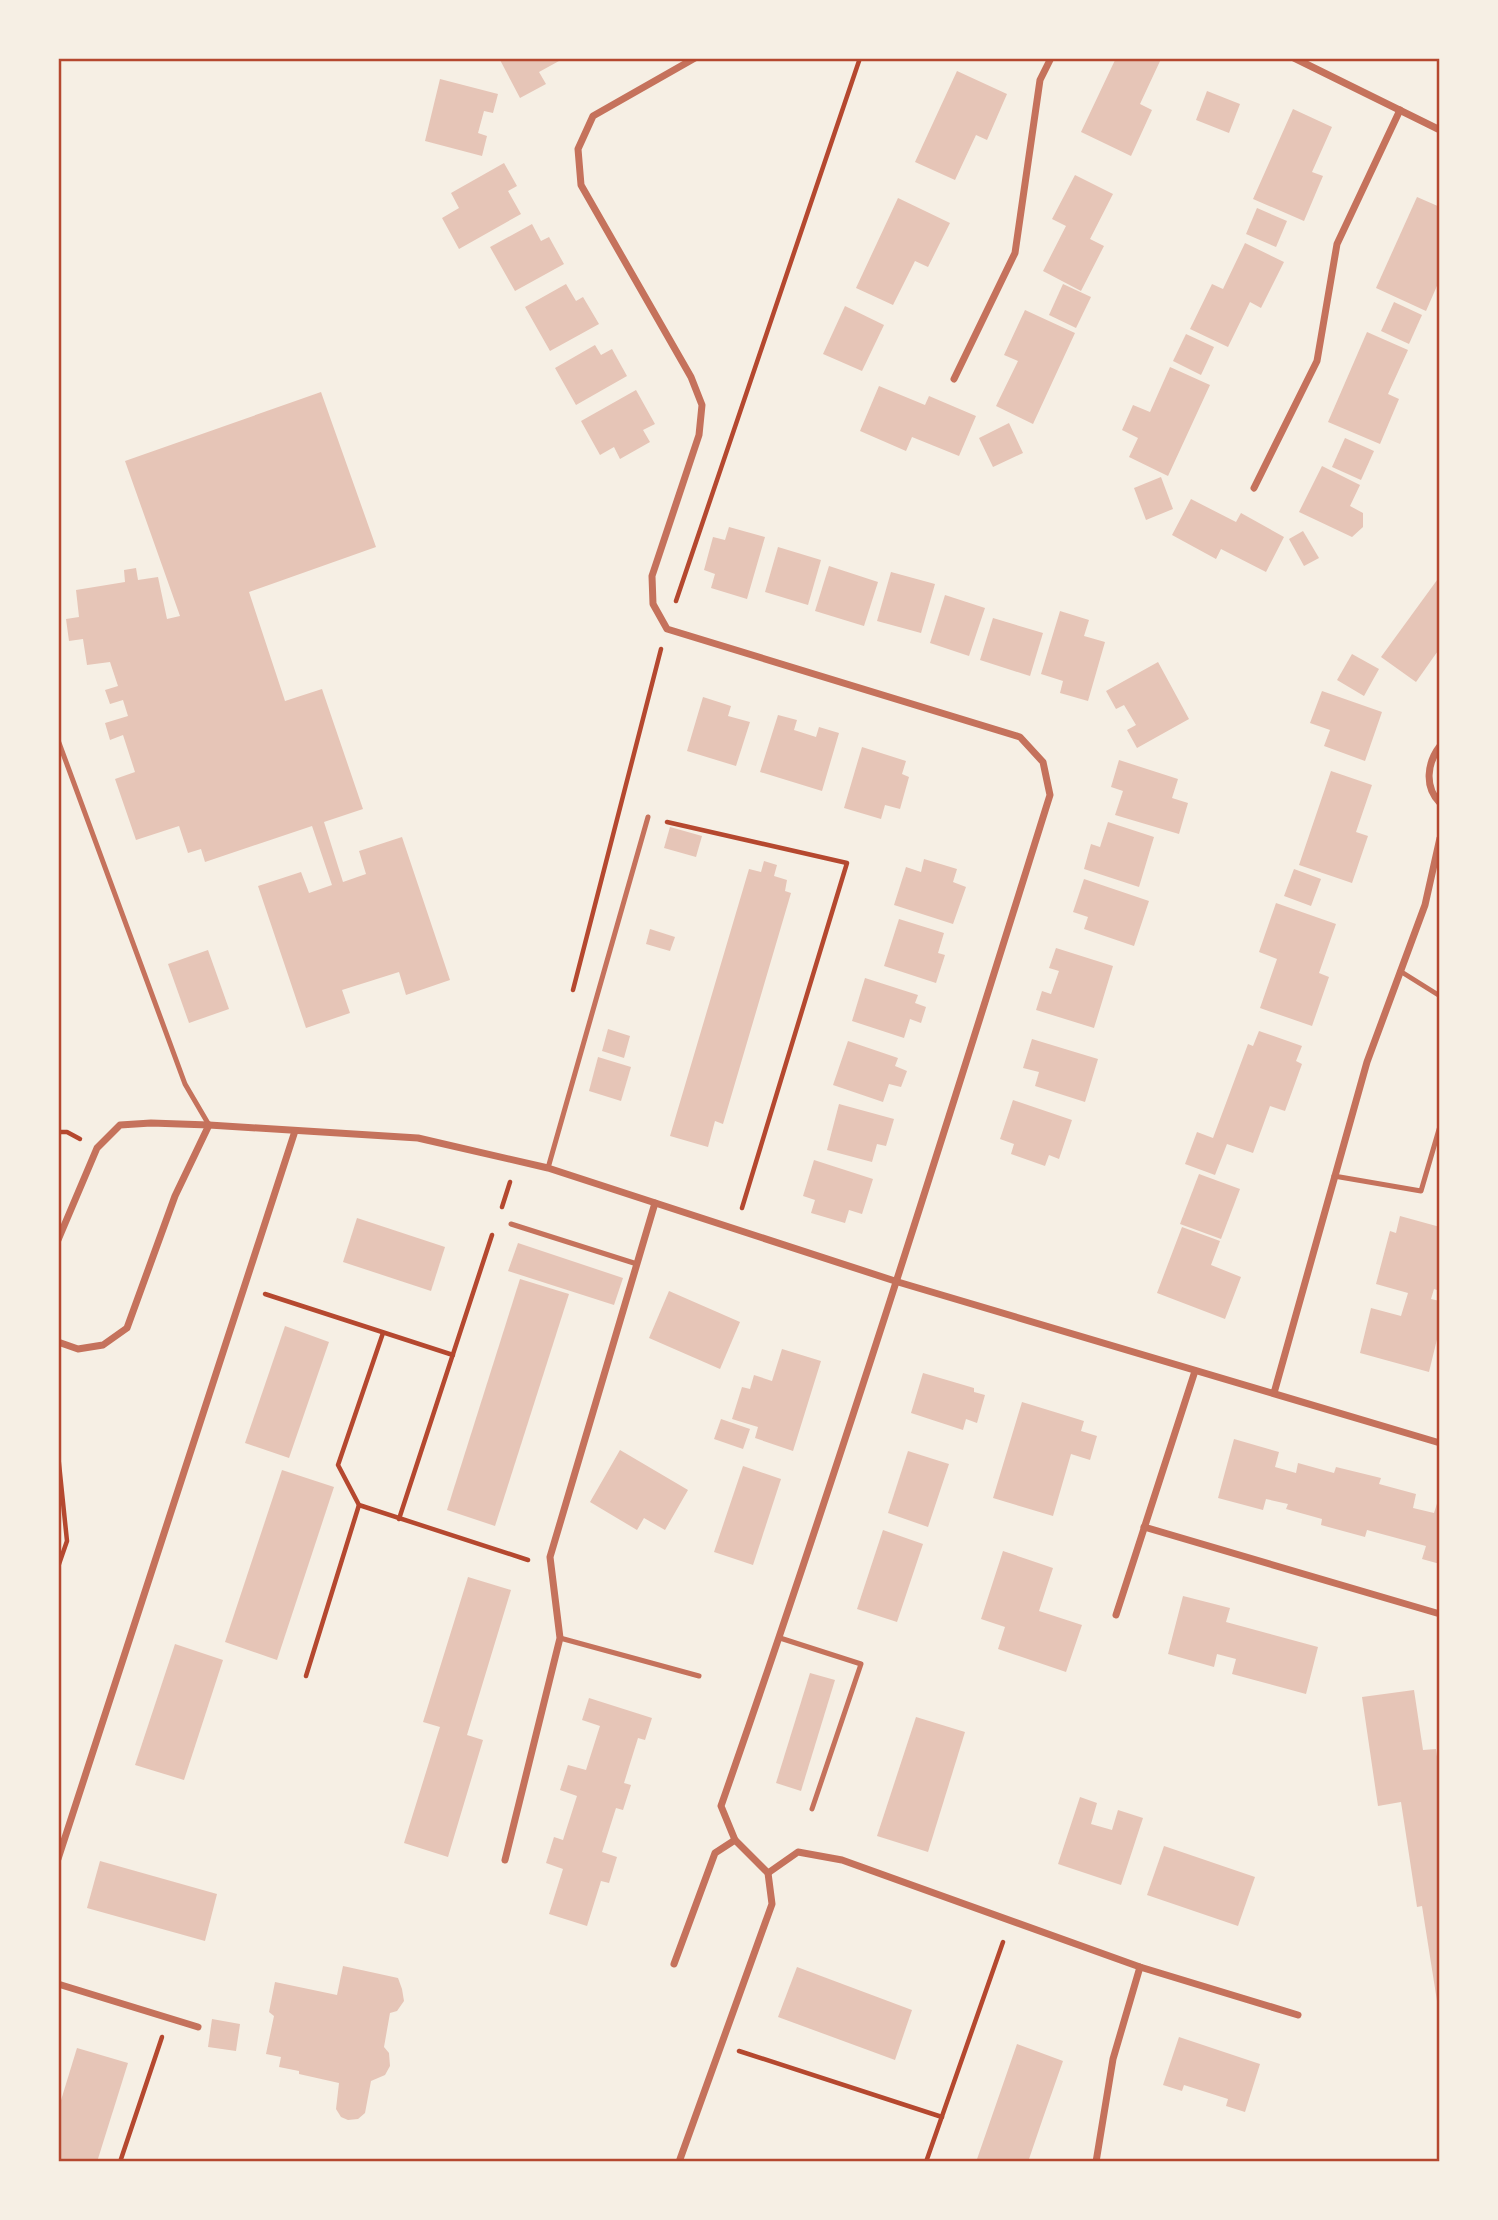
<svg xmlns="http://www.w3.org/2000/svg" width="1498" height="2220" font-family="Poppins,sans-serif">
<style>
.building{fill:#e6c5b7}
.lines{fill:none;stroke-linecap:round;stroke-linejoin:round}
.path{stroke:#b5482f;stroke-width:4.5}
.service{stroke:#c5725c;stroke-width:5}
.minor{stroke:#c5725c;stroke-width:7}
.neatline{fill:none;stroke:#b5482f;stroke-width:2.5}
</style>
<rect width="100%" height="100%" fill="#f6efe4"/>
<!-- building -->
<g class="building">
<polygon points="499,58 558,58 559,61 539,72 546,84 520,98"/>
<polygon points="1116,58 1161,59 1140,104 1152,110 1131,156 1081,132"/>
<polygon points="957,71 1007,94 987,140 976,135 955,180 915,162"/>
<polygon points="440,79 498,94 493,113 484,111 478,133 487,136 482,156 425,141"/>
<polygon points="1207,91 1240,104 1229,133 1196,120"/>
<polygon points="1293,109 1332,127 1312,172 1323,176 1304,221 1253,199"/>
<polygon points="504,163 517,186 508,191 521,214 459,249 442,218 459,208 451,193"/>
<polygon points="1075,175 1113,194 1090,239 1104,246 1081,291 1043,271 1066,226 1052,219"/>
<polygon points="1417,197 1440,207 1440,279 1426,311 1376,288"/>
<polygon points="898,198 950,223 928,267 915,261 893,305 856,288"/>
<polygon points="1257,208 1287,221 1276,247 1246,234"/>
<polygon points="532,224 541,241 549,237 564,264 515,291 490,247"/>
<polygon points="1245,243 1284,262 1261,308 1250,302 1228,347 1190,329 1212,284 1223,289"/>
<polygon points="566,284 576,301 583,297 599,324 550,351 525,307"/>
<polygon points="1063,284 1091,297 1076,328 1049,315"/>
<polygon points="1394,302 1422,315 1409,344 1381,331"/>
<polygon points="845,306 884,325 862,371 823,354"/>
<polygon points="1025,310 1075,333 1033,424 996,406 1018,361 1004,355"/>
<polygon points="1367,332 1408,350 1388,394 1399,399 1380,444 1328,422"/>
<polygon points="1186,334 1214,347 1201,375 1173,361"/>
<polygon points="595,345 601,355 612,349 627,376 576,405 555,368"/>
<polygon points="1170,367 1210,385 1168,476 1129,457 1138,438 1122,430 1133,405 1150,412"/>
<polygon points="879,386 925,405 929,396 976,416 959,456 912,437 906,451 860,431"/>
<polygon points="636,390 655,424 643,430 650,442 620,459 614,447 600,455 581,421"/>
<polygon points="321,392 376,547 249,592 285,701 322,689 363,809 324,822 343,882 366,874 359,851 402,837 450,980 406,995 399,972 342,990 350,1013 306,1028 258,886 301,872 309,893 332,885 312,826 205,862 201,849 188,853 179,826 136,840 115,779 135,772 123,735 110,740 105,723 128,716 123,700 110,704 105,690 118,686 110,662 87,665 83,639 69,641 66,619 79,617 76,590 125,582 124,570 136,568 138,580 158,577 167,619 180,616 125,461"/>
<polygon points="1009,423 1023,453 993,467 979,438"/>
<polygon points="1345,438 1374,451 1361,480 1332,467"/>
<polygon points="1322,466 1360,485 1350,506 1363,513 1363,527 1352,537 1299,512"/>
<polygon points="1161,477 1173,509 1146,520 1134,488"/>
<polygon points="1191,499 1236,522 1241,513 1284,537 1266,572 1221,549 1216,559 1172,535"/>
<polygon points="729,527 765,537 747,599 711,588 715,574 704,570 713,537 725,540"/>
<polygon points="1303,531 1319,558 1304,566 1289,539"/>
<polygon points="778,547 821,560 808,605 765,592"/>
<polygon points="829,566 878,582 864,626 815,611"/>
<polygon points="891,572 935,584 921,633 877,621"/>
<polygon points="1440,576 1440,648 1416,682 1381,657"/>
<polygon points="945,595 985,608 969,656 930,643"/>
<polygon points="1060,611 1089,620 1084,636 1105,642 1088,701 1060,693 1063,681 1041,674"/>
<polygon points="993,618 1043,633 1030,676 980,660"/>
<polygon points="1352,654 1379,669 1364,696 1337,680"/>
<polygon points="1158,662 1189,719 1137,748 1127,730 1136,725 1124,705 1116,709 1106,691"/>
<polygon points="1322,691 1382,712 1365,761 1324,746 1330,730 1310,723"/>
<polygon points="703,697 731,706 728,716 750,722 736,766 687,751"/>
<polygon points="778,715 797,720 794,730 816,737 819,727 839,733 822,791 760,772"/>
<polygon points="862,747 906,761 902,774 909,777 900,809 885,805 881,819 844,808"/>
<polygon points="1119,760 1178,779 1172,798 1188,803 1179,834 1115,815 1123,791 1111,787"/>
<polygon points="1331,771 1372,785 1356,832 1368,836 1352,883 1299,865"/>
<polygon points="1108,822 1154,837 1139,887 1084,869 1091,844 1100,847"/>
<polygon points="670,827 702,836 696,857 664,848"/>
<polygon points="924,859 957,869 953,882 966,887 953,924 894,905 906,867 921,872"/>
<polygon points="764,861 777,865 774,876 787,880 785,891 791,893 723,1124 715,1121 708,1147 670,1136 749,869 761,872"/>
<polygon points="1294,869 1321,879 1311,906 1284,896"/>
<polygon points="1084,879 1149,901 1134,946 1084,929 1088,917 1073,912"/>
<polygon points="1276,903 1336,924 1319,973 1329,977 1312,1026 1260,1008 1277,959 1259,952"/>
<polygon points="899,919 944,933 938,953 945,955 936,983 884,966"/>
<polygon points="650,929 675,937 670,951 646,944"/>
<polygon points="1056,948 1113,966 1094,1028 1036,1010 1042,991 1051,994 1059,971 1049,968"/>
<polygon points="208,950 229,1009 189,1023 168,964"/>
<polygon points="865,978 918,995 915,1003 926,1007 921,1023 910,1019 904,1038 852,1021"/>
<polygon points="608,1029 630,1036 624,1058 602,1051"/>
<polygon points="1259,1031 1302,1046 1296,1061 1302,1064 1285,1111 1270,1106 1253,1153 1227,1144 1215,1175 1185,1164 1197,1132 1213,1138 1248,1044 1253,1046"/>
<polygon points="1032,1039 1098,1059 1085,1102 1035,1086 1039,1072 1023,1068"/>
<polygon points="848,1041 898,1058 895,1066 907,1071 901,1087 889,1084 883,1102 833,1085"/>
<polygon points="598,1057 631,1067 621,1101 589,1091"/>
<polygon points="1013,1100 1072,1120 1059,1159 1049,1155 1045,1166 1011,1154 1014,1144 1000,1139"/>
<polygon points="839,1104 894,1119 886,1146 877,1144 872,1162 827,1150"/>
<polygon points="814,1160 873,1179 862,1214 849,1210 845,1223 811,1213 815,1200 803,1196"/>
<polygon points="1199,1174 1240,1189 1221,1239 1180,1224"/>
<polygon points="1400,1216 1440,1227 1440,1291 1434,1289 1431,1299 1440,1301 1440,1327 1429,1372 1360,1353 1371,1308 1401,1316 1408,1293 1376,1284 1390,1231 1396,1233"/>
<polygon points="357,1218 445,1247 431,1291 343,1262"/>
<polygon points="1182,1227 1220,1241 1211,1265 1241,1277 1225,1319 1157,1293"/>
<polygon points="518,1243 623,1278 614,1305 508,1271"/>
<polygon points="520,1279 569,1294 495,1526 447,1510"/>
<polygon points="669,1291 740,1322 720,1369 649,1338"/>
<polygon points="285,1326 329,1342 289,1458 245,1443"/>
<polygon points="782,1349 821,1361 793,1451 755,1438 758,1427 732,1419 742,1387 750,1389 754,1375 772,1381"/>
<polygon points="923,1373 974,1388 974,1392 985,1395 977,1423 966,1419 963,1430 911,1413"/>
<polygon points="1022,1402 1084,1421 1081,1431 1097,1436 1090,1460 1071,1454 1053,1516 993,1498"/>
<polygon points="721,1419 750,1429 743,1449 714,1439"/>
<polygon points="1234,1439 1279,1452 1275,1467 1296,1473 1298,1463 1334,1473 1336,1467 1381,1478 1379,1484 1416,1494 1413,1508 1434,1513 1440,1494 1440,1564 1422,1559 1426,1546 1367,1530 1365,1537 1321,1525 1322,1519 1286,1509 1288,1504 1266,1499 1263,1510 1218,1498"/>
<polygon points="620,1450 688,1490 665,1530 644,1518 637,1530 590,1502"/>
<polygon points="908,1451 949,1464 928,1527 888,1513"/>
<polygon points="743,1466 781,1479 753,1565 714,1552"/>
<polygon points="282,1470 334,1487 277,1660 225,1642"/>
<polygon points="883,1530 923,1544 897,1622 857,1609"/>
<polygon points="1003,1551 1053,1568 1039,1611 1082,1625 1066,1672 998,1649 1005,1627 981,1619"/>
<polygon points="468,1577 511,1590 467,1735 483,1740 448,1857 404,1843 440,1727 423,1722"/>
<polygon points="1183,1596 1230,1608 1226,1622 1318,1647 1306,1694 1232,1674 1236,1659 1217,1654 1214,1667 1168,1654"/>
<polygon points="175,1644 223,1660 184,1780 135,1765"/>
<polygon points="810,1673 835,1680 801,1791 776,1783"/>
<polygon points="1414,1690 1423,1750 1436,1749 1440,1780 1440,2020 1422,1906 1417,1907 1401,1802 1378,1806 1362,1697"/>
<polygon points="589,1698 652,1718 645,1740 638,1738 624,1783 631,1785 623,1810 616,1808 602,1852 617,1857 609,1883 601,1881 587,1926 549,1914 563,1869 546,1863 554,1837 563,1840 577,1796 560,1790 568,1765 586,1770 600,1726 582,1720"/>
<polygon points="916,1717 965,1732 928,1852 877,1836"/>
<polygon points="1080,1797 1097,1803 1091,1824 1112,1830 1118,1810 1143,1818 1121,1885 1058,1864"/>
<polygon points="1164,1846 1255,1877 1238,1926 1147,1895"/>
<polygon points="100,1861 217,1894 205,1941 87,1908"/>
<polygon points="343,1966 398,1978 402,1989 404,2001 397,2011 390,2013 384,2047 389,2053 390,2066 385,2075 371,2081 365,2113 358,2119 348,2120 341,2117 336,2109 339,2083 299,2074 299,2071 279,2067 281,2057 266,2054 274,2016 269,2012 275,1982 337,1995"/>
<polygon points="797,1967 912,2010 895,2060 778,2017"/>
<polygon points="212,2019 240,2024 236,2051 208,2047"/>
<polygon points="1179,2037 1260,2064 1245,2112 1226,2106 1228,2099 1184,2085 1182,2091 1163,2085"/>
<polygon points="1017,2044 1063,2061 1043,2118 1028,2162 976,2162"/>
<polygon points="77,2048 128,2063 97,2162 58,2162 58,2110"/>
</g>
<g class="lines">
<!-- path -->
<g class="path">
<polyline points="676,601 860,58"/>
<polyline points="667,822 847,863 742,1208"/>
<polyline points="573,990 661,649"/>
<polyline points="58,1132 67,1132 80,1139"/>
<polyline points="502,1207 510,1182"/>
<polyline points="265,1294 453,1355"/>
<polyline points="383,1333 338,1465 359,1505 528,1560"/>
<polyline points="58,1454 67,1541 58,1567"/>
<polyline points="399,1519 492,1235"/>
<polyline points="306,1676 359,1505"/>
<polyline points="739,2051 942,2117"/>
<polyline points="120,2162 162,2037"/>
<polyline points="926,2162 1003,1942"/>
</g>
<!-- service -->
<g class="service">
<polyline points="58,740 185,1084 209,1125"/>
<polyline points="1400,971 1440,996"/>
<polyline points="548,1168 648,817"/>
<polyline points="1334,1176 1421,1191 1440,1126"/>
<polyline points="511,1224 637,1264"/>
<polyline points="560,1638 699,1676"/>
<polyline points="780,1638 861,1664 812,1809"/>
</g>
<!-- minor -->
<g class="minor">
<polyline points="1294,58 1440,130"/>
<polyline points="954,379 1015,253 1040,80 1051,58"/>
<polyline points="1254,488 1317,361 1337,244 1400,110"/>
<path d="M1440,746C1427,763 1424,787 1440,803"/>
<polyline points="58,1240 97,1148 120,1125 151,1123 209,1125 418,1138 548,1168 898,1282 1440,1443"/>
<polyline points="58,1342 78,1349 103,1345 127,1328 175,1196 209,1125"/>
<polyline points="1274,1393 1367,1062 1425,905 1440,838"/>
<polyline points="1144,1527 1440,1614"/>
<polyline points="1116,1615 1195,1371"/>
<polyline points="58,1859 295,1131"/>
<polyline points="505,1860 560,1638 550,1557 655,1203"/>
<polyline points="768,1873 798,1852 842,1860 1140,1967 1298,2015"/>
<polyline points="674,1964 715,1853 735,1840"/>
<polyline points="58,1984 198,2027"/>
<path d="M679,2162L772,1904L768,1873L735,1840L721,1806C838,1471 944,1134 1050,795L1043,762L1020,737L667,629L653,604L652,576L699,435L702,405L691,377L581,185L578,149L593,116L695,58"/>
<polyline points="1096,2162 1113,2059 1140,1967"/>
</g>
</g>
<!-- border -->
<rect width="1498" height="2220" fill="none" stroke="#f6efe4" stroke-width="119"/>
<rect x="60" y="60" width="1378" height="2100" class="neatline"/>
</svg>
